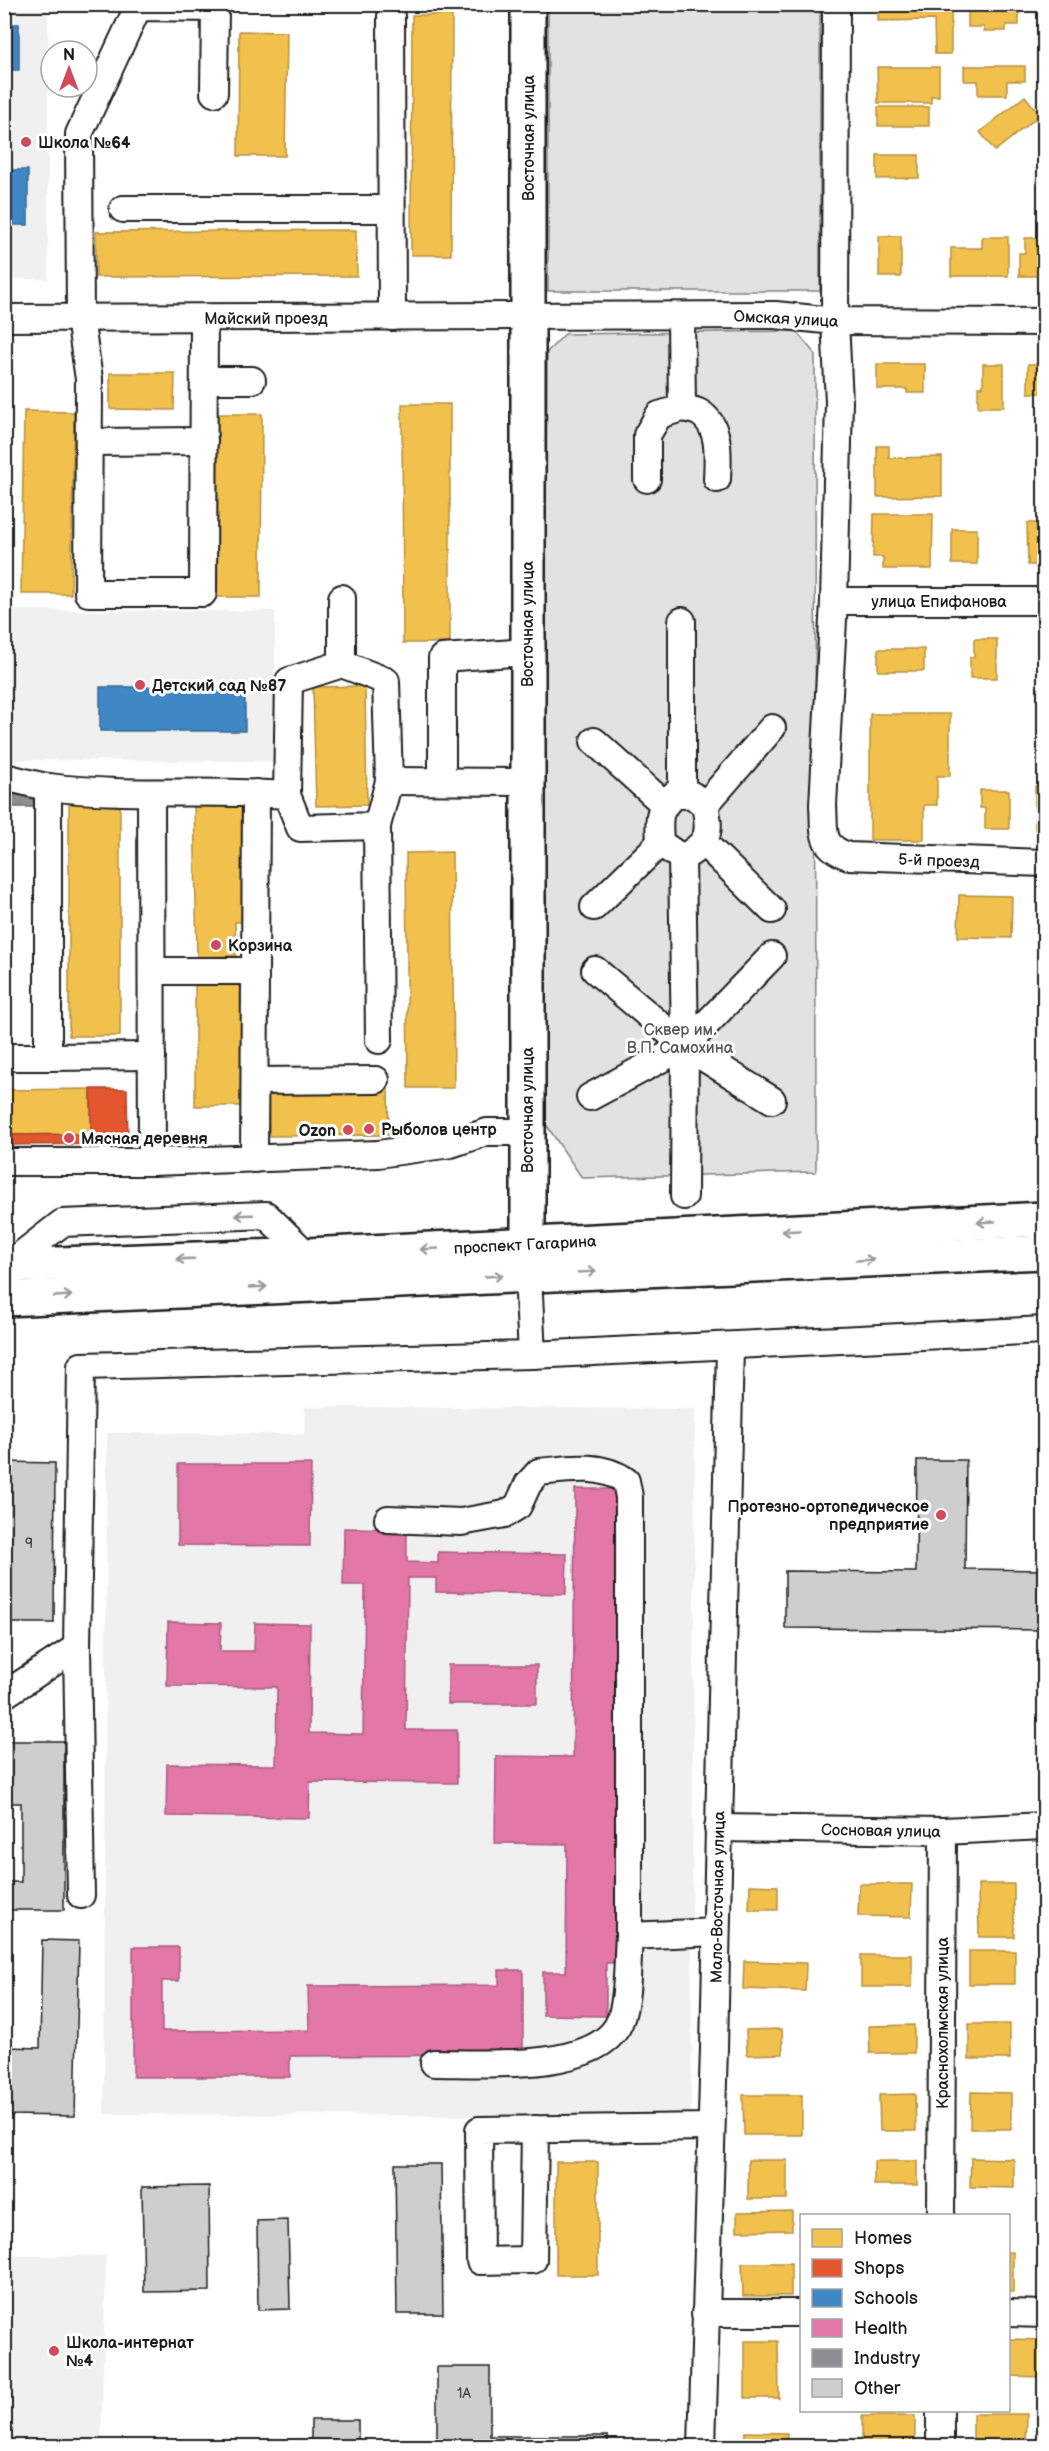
<svg xmlns="http://www.w3.org/2000/svg" width="1049" height="2451" font-family="'Balsamiq Sans',sans-serif">
<style>
.built{fill:#f0f0f0}
.green{fill:#e2e2e2;stroke:#7f7f7f;stroke-width:1.5}
.homes{fill:#f2c14e;stroke:#b2903f;stroke-width:1.5}
.shops{fill:#e4572e;stroke:#a84529;stroke-width:1.5}
.schools{fill:#3f88c5;stroke:#346892;stroke-width:1.5}
.health{fill:#e377a8;stroke:#a75c7e;stroke-width:1.5}
.industry{fill:#8d8d92;stroke:#6b6b6f;stroke-width:1.5}
.building{fill:#cecece;stroke:#1c1c1c;stroke-width:1.5}
.lines{fill:none;stroke-linecap:round;stroke-linejoin:round}
.minor-casing{stroke:#1c1c1c;stroke-width:30}
.major-casing{stroke:#1c1c1c;stroke-width:38}
.minor{stroke:#fff;stroke-width:26}
.major{stroke:#fff;stroke-width:33}
.oneway{stroke:#999}
.poi-dot{fill:#d1495b;stroke:#fff;stroke-width:2}
.labels{text-anchor:middle;stroke-width:6;stroke-linejoin:round;paint-order:stroke}
.number-label{font-size:14px;fill:#484848}
.street-label{font-size:16px;fill:#1c1c1c;stroke:#fff}
.poi-label{font-size:16px;font-weight:bold;fill:#1c1c1c;stroke:#fff;text-anchor:start}
.park-label{font-size:16px;fill:#575757;stroke:#fff}
</style>
<rect width="100%" height="100%" fill="#fff"/>
<filter id="ink" filterUnits="userSpaceOnUse"><feTurbulence type="fractalNoise" baseFrequency=".0167" numOctaves="2"/><feDisplacementMap in="SourceGraphic" scale="12" xChannelSelector="R" yChannelSelector="G"/><feConvolveMatrix kernelMatrix="1 2 1 2 8 2 1 2 1" color-interpolation-filters="sRGB"/></filter>
<g filter="url(#ink)">
<!-- built -->
<g class="built">
<rect x="5" y="5" width="43" height="274"/>
<polygon points="5,610 275,611 275,761 5,760"/>
<polygon points="305,1407 695,1409 691,2117 104,2114 107,1433 304,1434"/>
<polygon points="4,2256 106,2256 101,2446 5,2446"/>
</g>
<!-- green -->
<g class="green">
<rect x="548" y="5" width="272" height="286"/>
<polygon points="796,331 815,354 816,1172 582,1178 543,1120 547,352 565,334"/>
</g>
<!-- homes -->
<g class="homes">
<polygon points="878,4 951,4 951,54 935,54 934,20 878,21"/>
<polygon points="968,4 1019,4 1019,25 1006,25 1006,31 984,31 984,27 968,27"/>
<polygon points="412,15 452,15 451,255 411,255"/>
<polygon points="239,31 287,32 285,156 238,156"/>
<polygon points="964,66 1025,66 1025,81 1007,81 1007,95 978,95 978,81 964,81"/>
<polygon points="877,67 939,67 939,96 931,96 931,103 878,103"/>
<polygon points="1025,96 1040,115 995,151 980,132"/>
<rect x="878" y="107" width="51" height="19"/>
<polygon points="877,155 919,155 919,178 877,179"/>
<polygon points="356,230 357,276 96,277 96,232"/>
<rect x="879" y="236" width="22" height="41"/>
<polygon points="982,237 1008,237 1008,276 951,276 951,248 982,248"/>
<polygon points="1025,238 1044,238 1044,276 1019,276 1019,253 1025,253"/>
<polygon points="877,364 925,364 925,393 907,393 907,389 877,389"/>
<polygon points="983,364 1004,364 1004,407 978,407 978,387 983,387"/>
<rect x="1028" y="364" width="16" height="29"/>
<polygon points="110,373 175,373 174,410 110,409"/>
<polygon points="402,404 450,404 450,643 403,643"/>
<polygon points="24,411 74,412 71,594 21,594"/>
<polygon points="218,414 262,414 261,597 217,597"/>
<polygon points="877,446 889,446 889,458 942,457 942,496 877,497"/>
<polygon points="874,514 933,514 932,569 883,569 883,557 873,557"/>
<polygon points="1027,523 1044,523 1044,565 1028,565"/>
<rect x="952" y="529" width="25" height="35"/>
<polygon points="974,639 997,639 997,678 970,678 970,657 974,657"/>
<rect x="878" y="649" width="46" height="22"/>
<polygon points="365,686 367,805 316,806 313,687"/>
<polygon points="870,714 950,714 950,776 937,776 937,805 924,805 924,840 870,840"/>
<rect x="1035" y="786" width="9" height="43"/>
<polygon points="980,790 1009,790 1009,829 985,829 985,808 980,808"/>
<polygon points="245,801 247,922 235,922 236,956 197,957 194,802"/>
<rect x="69" y="802" width="51" height="234"/>
<polygon points="452,852 454,1088 408,1088 406,853"/>
<polygon points="959,895 1012,896 1011,938 958,937"/>
<polygon points="195,982 245,983 244,1106 195,1106"/>
<polygon points="388,1088 389,1135 269,1136 268,1090"/>
<polygon points="91,1089 91,1134 4,1135 4,1090"/>
<polygon points="859,1884 912,1884 911,1917 858,1916"/>
<polygon points="978,1884 1014,1884 1014,1937 979,1937"/>
<polygon points="750,1885 778,1886 778,1910 749,1910"/>
<rect x="969" y="1951" width="46" height="33"/>
<rect x="861" y="1955" width="51" height="32"/>
<polygon points="744,1961 806,1963 805,1991 743,1989"/>
<rect x="969" y="2024" width="41" height="35"/>
<polygon points="914,2025 914,2053 870,2053 869,2026"/>
<polygon points="782,2029 783,2054 747,2055 746,2030"/>
<polygon points="971,2092 1011,2093 1011,2129 970,2129"/>
<polygon points="915,2094 916,2131 880,2131 879,2095"/>
<polygon points="743,2095 802,2095 802,2135 744,2135"/>
<polygon points="971,2158 1014,2159 1014,2188 970,2187"/>
<rect x="748" y="2160" width="39" height="39"/>
<rect x="874" y="2161" width="43" height="24"/>
<rect x="556" y="2162" width="42" height="113"/>
<polygon points="792,2211 792,2230 737,2231 737,2212"/>
<rect x="1008" y="2252" width="5" height="40"/>
<polygon points="742,2263 791,2263 791,2296 743,2296"/>
<polygon points="1008,2339 1044,2340 1044,2377 1008,2376"/>
<polygon points="745,2341 778,2341 779,2398 745,2398"/>
<polygon points="973,2414 1027,2414 1026,2446 973,2446"/>
<rect x="862" y="2416" width="53" height="30"/>
<polygon points="745,2432 787,2433 787,2446 744,2446"/>
</g>
<!-- shops -->
<polygon class="shops" points="91,1089 127,1089 128,1144 4,1145 4,1135 91,1134"/>
<!-- schools -->
<g class="schools">
<rect x="4" y="24" width="15" height="46"/>
<rect x="4" y="170" width="24" height="55"/>
<rect x="100" y="687" width="145" height="44"/>
</g>
<!-- health -->
<g class="health">
<polygon points="178,1464 311,1464 310,1546 178,1545"/>
<polygon points="575,1489 620,1489 616,1963 606,1963 606,2016 543,2015 543,1972 566,1972 567,1844 495,1843 496,1756 573,1757"/>
<polygon points="344,1528 407,1529 407,1562 438,1563 438,1552 567,1554 566,1594 436,1592 436,1578 408,1578 406,1730 457,1730 457,1783 310,1782 309,1818 166,1816 167,1764 276,1765 277,1687 167,1686 168,1622 221,1623 220,1651 254,1651 255,1623 310,1624 309,1733 363,1734 365,1585 343,1585"/>
<rect x="448" y="1665" width="89" height="39"/>
<polygon points="133,1947 179,1947 179,1981 162,1981 162,2031 309,2030 308,1986 499,1985 499,1970 523,1970 523,2055 290,2056 290,2077 133,2077"/>
</g>
<!-- industry -->
<polygon class="industry" points="4,791 37,791 38,807 4,807"/>
<!-- building -->
<g class="building">
<polygon points="917,1460 966,1460 965,1569 1044,1570 1044,1630 785,1628 785,1571 916,1572"/>
<polygon points="4,1462 55,1463 54,1623 4,1623"/>
<polygon points="4,1741 64,1741 64,1910 4,1910 4,1882 21,1882 21,1803 4,1803"/>
<polygon points="42,1940 79,1941 75,2116 7,2115 8,2047 40,2048"/>
<polygon points="395,2164 441,2164 443,2314 397,2314"/>
<polygon points="209,2186 210,2291 144,2292 142,2187"/>
<polygon points="288,2220 290,2309 258,2310 257,2221"/>
<polygon points="437,2367 490,2367 490,2436 608,2436 608,2446 311,2446 311,2420 358,2420 358,2444 437,2444"/>
</g>
<g class="lines">
<defs>
<g id="minor">
<path d="M836,4L835,321L839,402L834,601L823,805C825,833 819,845 848,856L1044,863"/>
<polyline points="391,16 392,317"/>
<polyline points="123,209 391,209"/>
<polyline points="4,318 775,315 835,321 1044,322"/>
<polyline points="204,318 203,593 88,593 89,379 80,318 79,134 138,7 215,8 214,93"/>
<polyline points="204,380 252,380"/>
<path d="M682,408C687,409 695,410 700,413C721,426 718,458 717,479"/>
<polyline points="89,442 204,441"/>
<polyline points="647,479 647,435 659,415 682,408 681,322"/>
<polyline points="342,598 342,664"/>
<polyline points="834,601 1044,601"/>
<polyline points="594,741 664,804"/>
<path d="M4,777C19,780 34,785 49,787C128,797 208,789 287,795L300,828L377,826L389,781L386,681L342,664L289,681L287,795"/>
<polyline points="389,781 527,782"/>
<polyline points="442,781 442,658 527,652"/>
<polyline points="151,793 152,1162"/>
<polyline points="682,795 682,621"/>
<polyline points="705,805 772,728"/>
<polyline points="377,826 379,1040"/>
<polyline points="704,843 772,910"/>
<path d="M682,858L660,843C659,819 656,811 675,794L692,795L705,805C711,834 709,843 682,858L685,1046L684,1196"/>
<polyline points="594,907 660,843"/>
<polyline points="595,970 685,1046 772,1100"/>
<polyline points="152,971 255,971"/>
<polyline points="4,1057 48,1057 48,787"/>
<polyline points="48,1057 152,1056"/>
<polyline points="255,1081 376,1080"/>
<polyline points="590,1097 685,1046 772,956"/>
<polyline points="254,1159 256,793"/>
<polyline points="4,1162 152,1162 378,1154 451,1144 487,1132 527,1132"/>
<polyline points="7,1266 62,1223 266,1215 307,1255"/>
<polyline points="528,1275 532,1355"/>
<path d="M388,1519L461,1522L505,1514L518,1506L528,1484L539,1472C568,1469 601,1463 626,1481L629,1497V1936C627,1958 629,2008 617,2027C590,2072 480,2063 434,2063"/>
<polyline points="4,1695 77,1647"/>
<polyline points="718,1828 943,1831 1044,1826"/>
<polyline points="81,1895 77,1647 81,1366 532,1355 1044,1330"/>
<polyline points="629,1936 716,1932"/>
<polyline points="535,2129 533,2260 480,2261 479,2130 711,2127"/>
<polyline points="941,2216 943,1831"/>
<polyline points="705,2313 802,2313"/>
<polyline points="1008,2313 1044,2314"/>
<polyline points="702,2446 714,2048 730,1347"/>
<polyline points="940,2446 940,2410"/>
</g>
<g id="major">
<polyline points="4,1266 307,1255 1044,1219"/>
<polyline points="528,1275 528,4"/>
<polyline points="4,1299 1044,1252"/>
</g>
</defs>
<!-- minor casing -->
<use href="#minor" class="minor-casing"/>
<!-- major casing -->
<use href="#major" class="major-casing"/>
<!-- minor -->
<use href="#minor" class="minor"/>
<!-- major -->
<use href="#major" class="major"/>
</g>
<!-- one-way arrows -->
<defs><path id="oneway-shaft" d="M-6 0H5M1.5-3L5.5 0L1.5 3" fill="none" stroke-width="1.6" stroke-linecap="round" stroke-linejoin="round" transform="scale(1.5)"/></defs>
<g class="oneway">
<use href="#oneway-shaft" transform="translate(244 1215) rotate(178)"/>
<use href="#oneway-shaft" transform="translate(986 1222) rotate(177)"/>
<use href="#oneway-shaft" transform="translate(791 1231) rotate(177)"/>
<use href="#oneway-shaft" transform="translate(429 1249) rotate(177)"/>
<use href="#oneway-shaft" transform="translate(185 1259) rotate(178)"/>
<use href="#oneway-shaft" transform="translate(865 1260) rotate(-3)"/>
<use href="#oneway-shaft" transform="translate(587 1272) rotate(-3)"/>
<use href="#oneway-shaft" transform="translate(494 1276) rotate(-3)"/>
<use href="#oneway-shaft" transform="translate(258 1287) rotate(-3)"/>
<use href="#oneway-shaft" transform="translate(63 1296) rotate(-3)"/>
</g>
</g>
<!-- markers -->
<g class="poi-dot">
<circle cx="26" cy="142" r="6"/>
<circle cx="140" cy="685" r="6"/>
<circle cx="216" cy="945" r="6"/>
<circle cx="369" cy="1129" r="6"/>
<circle cx="348" cy="1130" r="6"/>
<circle cx="69" cy="1138" r="6"/>
<circle cx="941" cy="1515" r="6"/>
<circle cx="54" cy="2351" r="6"/>
</g>
<g class="labels">
<!-- number labels -->
<g class="number-label">
<text x="29" y="1548">9</text>
<text x="464" y="2398">1А</text>
</g>
<!-- street labels -->
<g class="street-label">
<text transform="translate(528 138) rotate(-90)" y="6">Восточная улица</text>
<text x="266" y="324">Майский проезд</text>
<text transform="translate(786 318) rotate(3)" y="6">Омская улица</text>
<text x="939" y="607">улица Епифанова</text>
<text transform="translate(527 624) rotate(-90)" y="6">Восточная улица</text>
<text transform="translate(939 860) rotate(2)" y="6">5-й проезд</text>
<text transform="translate(527 1110) rotate(-90)" y="6">Восточная улица</text>
<text transform="translate(525 1244) rotate(-3)" y="6">проспект Гагарина</text>
<text transform="translate(881 1830) rotate(1)" y="6">Сосновая улица</text>
<text transform="translate(717 1897) rotate(-89)" y="6">Мало-Восточная улица</text>
<text transform="translate(942 2023) rotate(-90)" y="6">Краснохолмская улица</text>
</g>
<!-- poi labels -->
<g class="poi-label">
<text x="38" y="148">Школа №64</text>
<text x="152" y="691">Детский сад №87</text>
<text x="228" y="951">Корзина</text>
<text x="381" y="1135">Рыболов центр</text>
<text x="336" y="1136" text-anchor="end">Ozon</text>
<text x="81" y="1144">Мясная деревня</text>
<text x="929" y="1512" text-anchor="end">Протезно-ортопедическое<tspan x="929" dy="18">предприятие</tspan></text>
<text x="66" y="2348">Школа-интернат<tspan x="66" dy="18">№4</tspan></text>
</g>
<!-- park labels -->
<g class="park-label">
<text x="680" y="1035">Сквер им.<tspan x="680" dy="18">В.П. Самохина</tspan></text>
</g>
</g>
<!-- margin -->
<rect width="1049" height="2451" fill="none" stroke="#fff" stroke-width="24"/>
<rect x="12" y="12" width="1025" height="2427" fill="none" stroke="#1c1c1c" stroke-width="2" filter="url(#ink)"/>
<!-- legend -->
<rect x="800" y="2214" width="210" height="198" fill="#ffffff" stroke="#a4a4a4" stroke-width="1.5"/>
<rect x="812" y="2229" width="30" height="18" fill="#f2c14e" stroke="#a4a4a4" stroke-width="1.5"/>
<text x="854" y="2244" font-size="18" fill="#1c1c1c">Homes</text>
<rect x="812" y="2259" width="30" height="18" fill="#e4572e" stroke="#a4a4a4" stroke-width="1.5"/>
<text x="854" y="2274" font-size="18" fill="#1c1c1c">Shops</text>
<rect x="812" y="2289" width="30" height="18" fill="#3f88c5" stroke="#a4a4a4" stroke-width="1.5"/>
<text x="854" y="2304" font-size="18" fill="#1c1c1c">Schools</text>
<rect x="812" y="2319" width="30" height="18" fill="#e377a8" stroke="#a4a4a4" stroke-width="1.5"/>
<text x="854" y="2334" font-size="18" fill="#1c1c1c">Health</text>
<rect x="812" y="2349" width="30" height="18" fill="#8d8d92" stroke="#a4a4a4" stroke-width="1.5"/>
<text x="854" y="2364" font-size="18" fill="#1c1c1c">Industry</text>
<rect x="812" y="2379" width="30" height="18" fill="#cecece" stroke="#a4a4a4" stroke-width="1.5"/>
<text x="854" y="2394" font-size="18" fill="#1c1c1c">Other</text>
<!-- north arrow -->
<g transform="translate(69 69)"><circle r="28" fill="#ffffff" stroke="#a4a4a4" stroke-width="1.5"/>
<path d="M0-4.5L10 22L0 15L-10 22Z" fill="#d1495b"/>
<text y="-9" font-size="16" font-weight="bold" text-anchor="middle" fill="#1c1c1c">N</text>
</g>
</svg>
